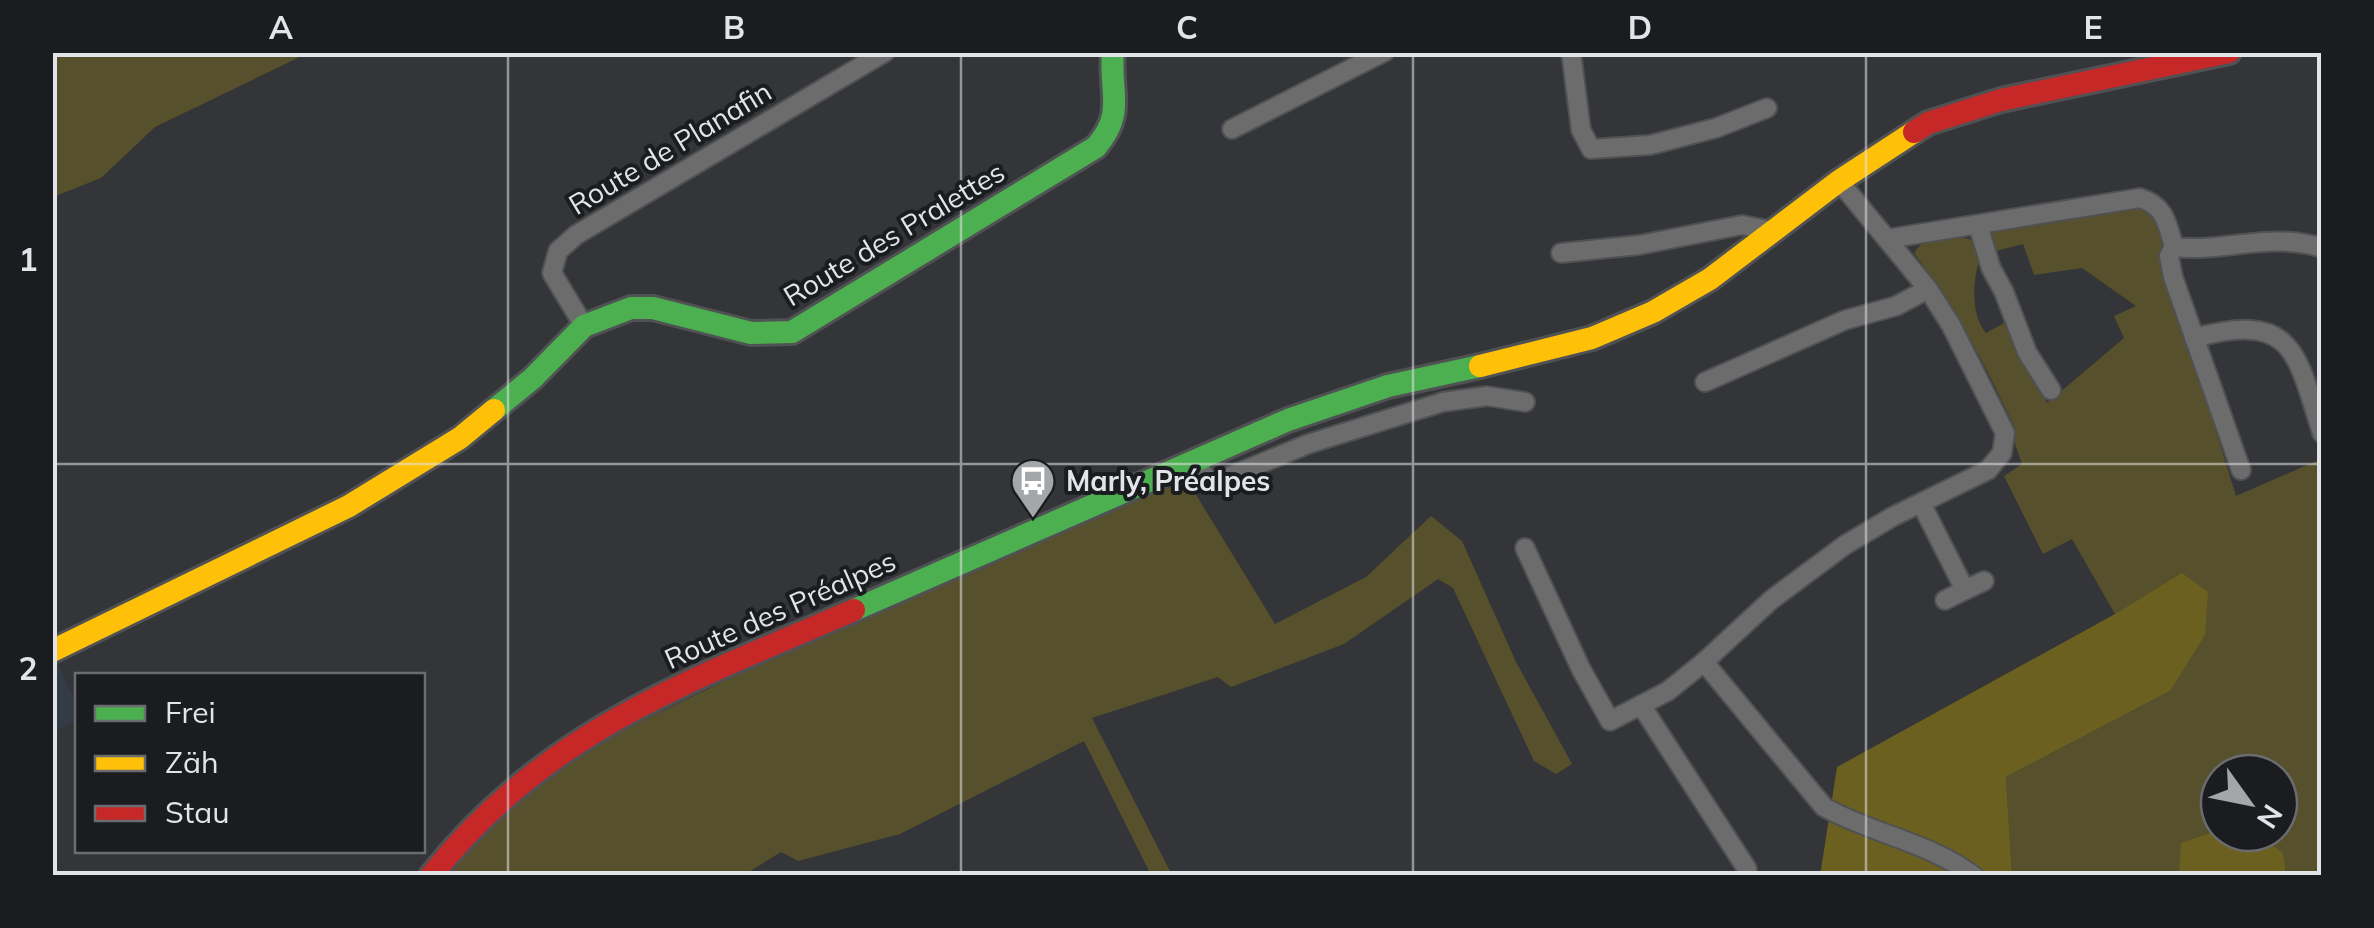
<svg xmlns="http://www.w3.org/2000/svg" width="2374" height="928" font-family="Mulish,sans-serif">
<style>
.built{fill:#353b46}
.green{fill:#57502c}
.forest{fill:#6c6020}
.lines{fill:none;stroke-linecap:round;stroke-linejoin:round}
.street-casing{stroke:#505153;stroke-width:22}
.fast-casing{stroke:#505153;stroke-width:28}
.slow-casing{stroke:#505153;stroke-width:28}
.jam-casing{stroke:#505153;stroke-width:28}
.street{stroke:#6c6c6c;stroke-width:18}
.fast{stroke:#4caf50;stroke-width:22}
.slow{stroke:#ffc107;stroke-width:22}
.jam{stroke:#c62828;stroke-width:22}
.grid{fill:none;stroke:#e1e4e8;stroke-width:2.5;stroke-opacity:0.55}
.labels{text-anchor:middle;stroke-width:8;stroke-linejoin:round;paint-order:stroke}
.street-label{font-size:28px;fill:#e1e4e8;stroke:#1a1c1f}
.poi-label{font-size:28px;font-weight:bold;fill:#e1e4e8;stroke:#1a1c1f;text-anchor:start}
.neatline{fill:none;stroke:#e1e4e8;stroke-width:4}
.grid-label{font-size:32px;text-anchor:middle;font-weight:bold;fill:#e1e4e8}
</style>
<rect width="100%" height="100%" fill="#333538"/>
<!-- built -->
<polygon class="built" points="58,663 77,706 77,721 53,732 53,665"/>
<!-- green -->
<g class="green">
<polygon points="52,53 53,52 308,53 155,127 101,178 53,197"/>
<path d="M2142,205C2156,216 2165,240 2162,257L2236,496L2321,459V875H2286L2282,853L2256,833H2279V773H2219V830L2182,843L2179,875H2012L2006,777L2170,691L2182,574L2115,614L2072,539L2043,554L2004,476L2022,464L2014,441L2015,428C1986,366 1956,308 1914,253L1923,241L1957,236L1976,241L1982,255C1972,275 1970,315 1986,333L2008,321L2047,403L2124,338L2114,316L2136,306L2082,268L2034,275L2023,244L1992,252L1988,231Z"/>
<polygon points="1187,480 1275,624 1366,577 1431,516 1462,541 1516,662 1572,764 1556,774 1534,761 1453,588 1438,579 1344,644 1231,687 1218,677 1092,718 1172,875 1151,875 1084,741 900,834 798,861 781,852 744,875 450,876 483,829 573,754 868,612"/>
</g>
<!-- forest -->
<g class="forest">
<polygon points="2182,573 2208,592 2205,635 2170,691 2006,777 2012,875 1820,876 1837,767 2115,614"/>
<polygon points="2219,830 2219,833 2256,833 2283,853 2286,875 2179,875 2181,843"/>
</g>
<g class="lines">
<defs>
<g id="street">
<polyline points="1571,52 1581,130 1591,149 1650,145 1716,128 1767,108"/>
<polyline points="1232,129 1384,52"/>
<path d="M1839,181L1928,289L1951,325L2005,433L2002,453L1988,470L1892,517L1845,545L1771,600L1704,662L1824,807C1872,834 1929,842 1974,876"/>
<polyline points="1978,225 1991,268 2004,292 2027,352 2051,390"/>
<path d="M1887,239L2140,198C2165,206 2167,223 2174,247C2225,253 2269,231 2322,248"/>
<polyline points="2174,247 2169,256 2173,277 2241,470"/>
<polyline points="1561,253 1639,245 1742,225 1773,231"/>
<polyline points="584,326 552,273 558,251 576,235 885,52"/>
<path d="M2194,338C2293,311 2296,351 2322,433"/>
<polyline points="1705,382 1845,320 1896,306 1928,289"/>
<polyline points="1194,461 1211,484 1308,444 1443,402 1487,396 1525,402"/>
<polyline points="1921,503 1965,590 1984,581"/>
<polyline points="1525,548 1581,669 1610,721 1641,705"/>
<polyline points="1945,600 1965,590"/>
<polyline points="1704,662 1668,691 1641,705 1747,869"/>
</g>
<g id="fast">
<path d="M494,410L533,378L584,326L631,308H653L751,333L792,332L1096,147C1126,112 1109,93 1113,52"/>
<polyline points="854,610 1288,420 1388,386 1480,366"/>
</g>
<g id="slow">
<polyline points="1480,366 1592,338 1653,312 1710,279 1839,181 1914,132"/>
<polyline points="52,651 349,506 460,438 494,410"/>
</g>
<g id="jam">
<polyline points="1914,132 1928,123 2001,100 2229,52"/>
<path d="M431,876C547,729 689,682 854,610"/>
</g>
</defs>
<!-- street casing -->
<use href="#street" class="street-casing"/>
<!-- fast casing -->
<use href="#fast" class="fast-casing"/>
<!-- slow casing -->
<use href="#slow" class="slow-casing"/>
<!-- jam casing -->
<use href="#jam" class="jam-casing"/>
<!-- street -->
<use href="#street" class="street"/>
<!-- fast -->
<use href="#fast" class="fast"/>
<!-- slow -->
<use href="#slow" class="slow"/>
<!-- jam -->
<use href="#jam" class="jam"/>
</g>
<!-- grid -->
<path class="grid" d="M508,52V876M961,52V876M1413,52V876M1866,52V876M52,464H2322"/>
<!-- icons -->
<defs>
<symbol id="bus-pin" viewBox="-11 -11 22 30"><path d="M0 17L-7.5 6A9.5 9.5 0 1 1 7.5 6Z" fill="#a4a7aa" stroke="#1a1c1f"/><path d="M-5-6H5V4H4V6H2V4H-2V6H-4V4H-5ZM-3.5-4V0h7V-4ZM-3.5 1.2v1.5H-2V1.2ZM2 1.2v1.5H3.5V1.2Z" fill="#fff"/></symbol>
</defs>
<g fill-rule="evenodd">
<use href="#bus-pin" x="1008" y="456" width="50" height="68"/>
</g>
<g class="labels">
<!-- street labels -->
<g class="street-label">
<text transform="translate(670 148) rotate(-31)" y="10">Route de Planafin</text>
<text transform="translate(894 234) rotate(-31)" y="10">Route des Pralettes</text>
<text transform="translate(780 610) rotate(-24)" y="10">Route des Préalpes</text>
</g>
<!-- poi labels -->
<g class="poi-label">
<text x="1066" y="491">Marly, Préalpes</text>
</g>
</g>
<!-- border -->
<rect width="2374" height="928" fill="none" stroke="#1a1c1f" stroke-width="110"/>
<!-- legend -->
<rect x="75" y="673" width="350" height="180" fill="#1a1c1f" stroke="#6a6c6f" stroke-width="2.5"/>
<rect x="95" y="706" width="50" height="15" fill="#4caf50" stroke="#6a6c6f" stroke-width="2.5"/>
<text x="165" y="723" font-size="30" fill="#e1e4e8">Frei</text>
<rect x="95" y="756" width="50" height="15" fill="#ffc107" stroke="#6a6c6f" stroke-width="2.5"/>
<text x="165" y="773" font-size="30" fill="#e1e4e8">Zäh</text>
<rect x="95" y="806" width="50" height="15" fill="#c62828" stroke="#6a6c6f" stroke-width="2.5"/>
<text x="165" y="823" font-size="30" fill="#e1e4e8">Stau</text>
<!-- north arrow -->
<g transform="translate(2249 803) rotate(123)"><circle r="48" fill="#1a1c1f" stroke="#6a6c6f" stroke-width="2.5"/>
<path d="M0-8L18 38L0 25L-18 38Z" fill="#a4a7aa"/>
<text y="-15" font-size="28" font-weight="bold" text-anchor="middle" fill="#e1e4e8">N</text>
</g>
<rect x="55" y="55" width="2264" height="818" class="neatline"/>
<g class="grid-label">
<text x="281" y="39">A</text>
<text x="734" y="39">B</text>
<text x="1187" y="39">C</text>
<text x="1640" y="39">D</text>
<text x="2093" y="39">E</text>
<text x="28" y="271">1</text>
<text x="28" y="680">2</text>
</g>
</svg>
